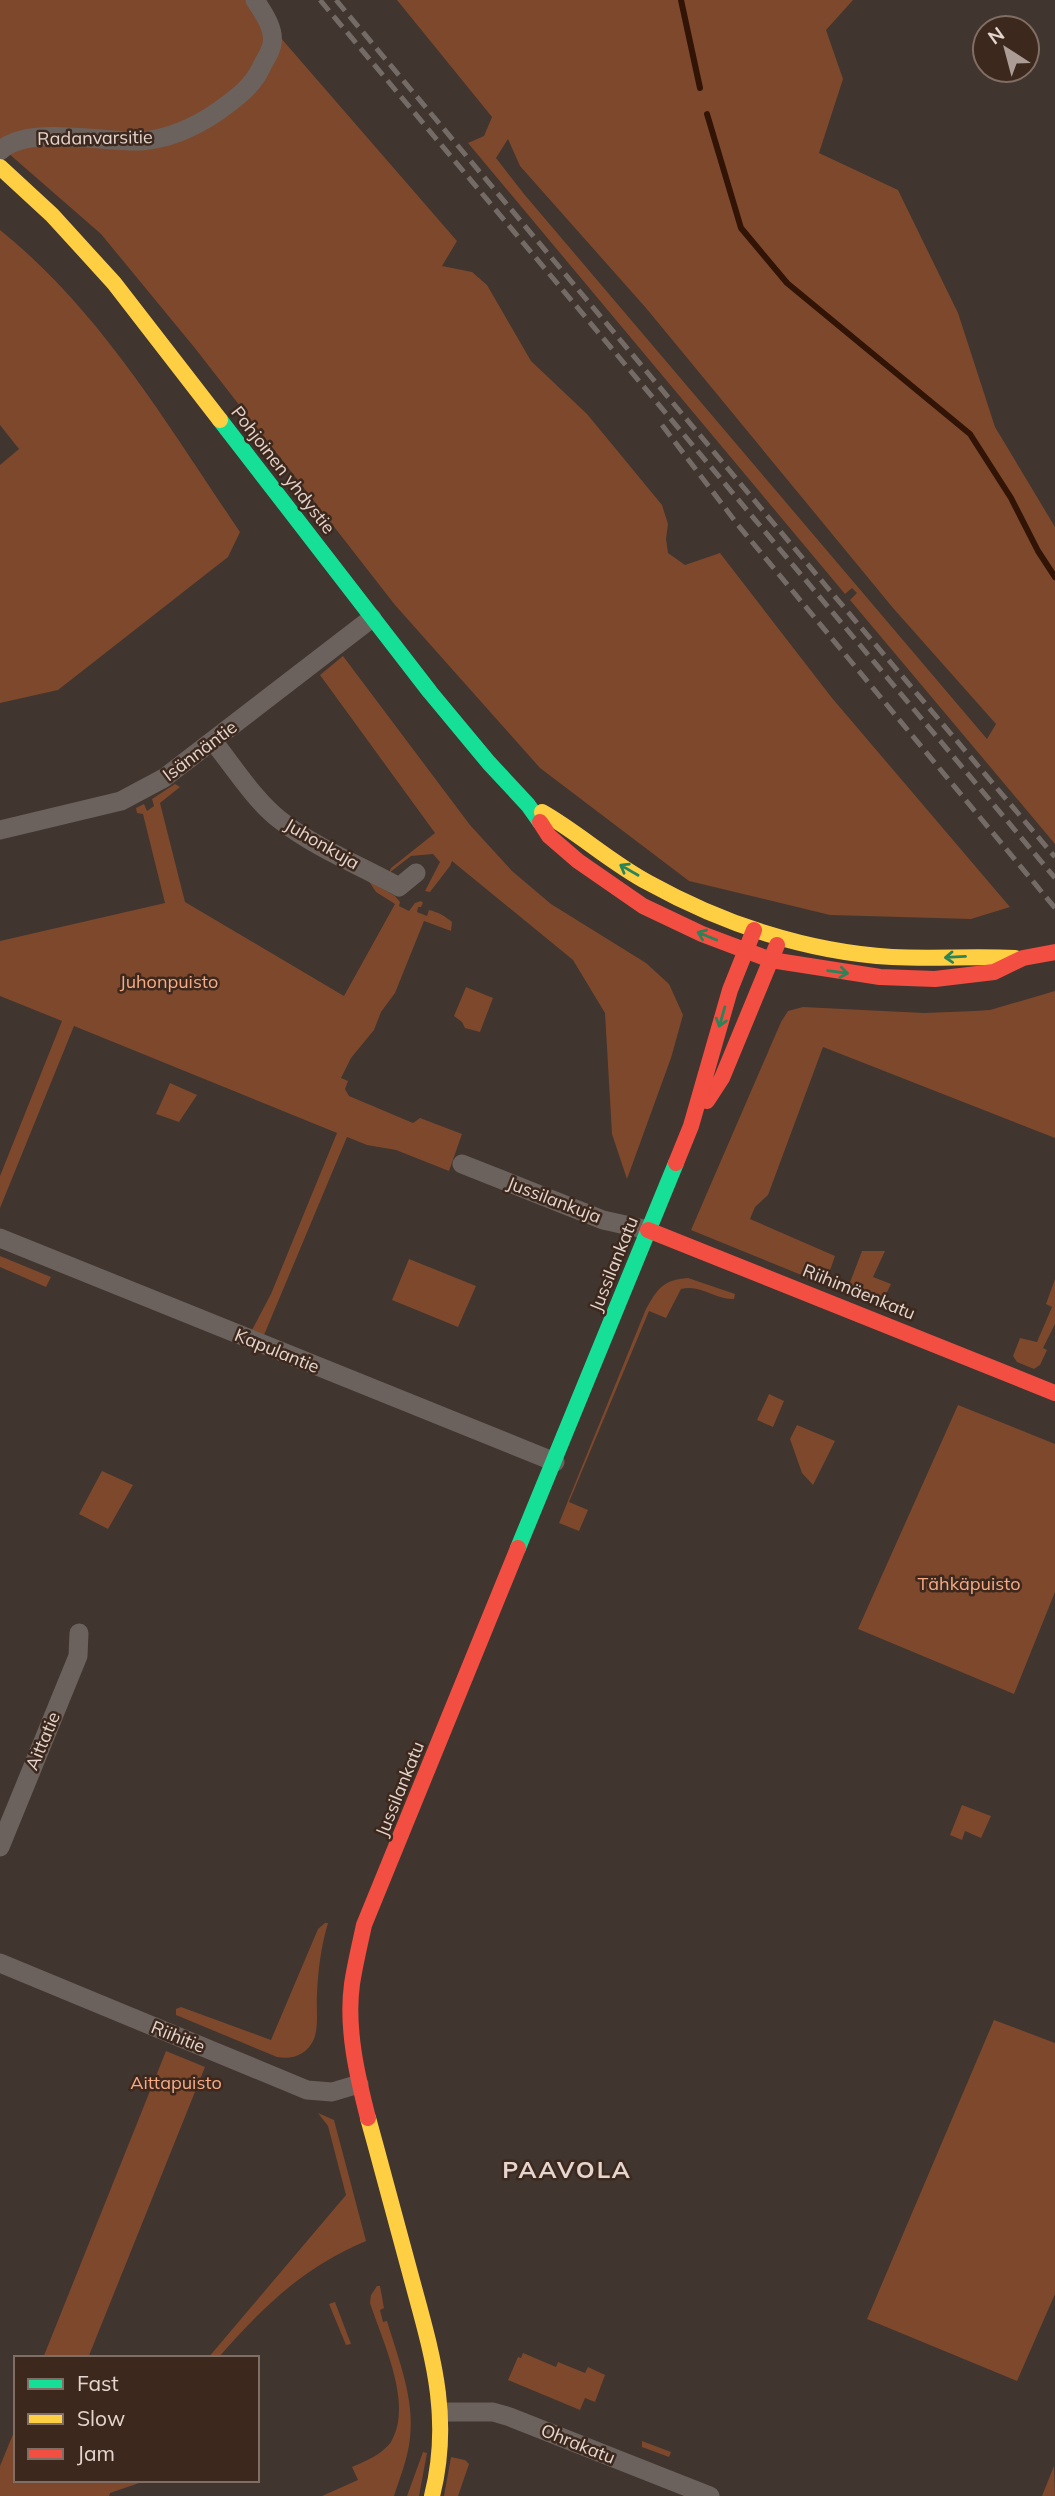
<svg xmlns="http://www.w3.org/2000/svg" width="1055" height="2496" font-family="Mulish,sans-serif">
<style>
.green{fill:#7d482c;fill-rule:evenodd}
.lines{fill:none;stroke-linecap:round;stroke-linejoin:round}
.stream{stroke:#321406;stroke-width:6}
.street{stroke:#6c625d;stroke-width:19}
.fast{stroke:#16e098;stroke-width:16}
.slow{stroke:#ffcf43;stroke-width:16}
.jam{stroke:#f24e42;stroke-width:16}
.rail{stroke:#746b66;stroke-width:5;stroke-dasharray:14 7;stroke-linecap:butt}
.oneway{stroke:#2a845a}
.labels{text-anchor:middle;stroke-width:5;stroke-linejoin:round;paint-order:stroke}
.street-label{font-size:18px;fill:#e4d5ce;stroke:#3d281d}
.park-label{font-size:18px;fill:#f6ab86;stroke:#3d281d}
.district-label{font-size:24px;font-weight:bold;letter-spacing:2px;fill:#e4d5ce;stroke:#3d281d}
</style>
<rect width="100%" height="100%" fill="#40352f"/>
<!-- green -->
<g class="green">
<polygon points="0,0 248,0 457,241 442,266 472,272 487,285 531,361 587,414 662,505 668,524 666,539 668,553 685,565 720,553 832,698 1010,907 971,919 830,915 689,881 540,768 395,605 194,347 101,234 0,146"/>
<path d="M397,0H853L826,30L843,79L819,153L898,190L958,313L995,427L1055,527V844L850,600L857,593L852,588L845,594L468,143L484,136L492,117ZM508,139L520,166L646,308L893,608L996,724L987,739L524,194L496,158Z"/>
<path d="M0,230C101,311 168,426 240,532L228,557L58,690L0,703V465L19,449L0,425Z"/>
<polygon points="343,656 470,825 512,871 551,904 646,963 669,984 683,1015 671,1058 627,1179 612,1134 605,1013 573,960 452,861 450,866 430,892 425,891 440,862 433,854 411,856 389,873 391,868 435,833 320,675"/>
<path d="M175,784L180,787L160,803L185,902L344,996L395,904L376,892L368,880L395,896L400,902L399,906L409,911L415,903L421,901L423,903L421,907H418L417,912L427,916L429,910C438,912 445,916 452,922L451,931L424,921L395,993L381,1012L374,1030L351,1058L341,1078L348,1081L345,1089L349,1096L413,1123L420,1118L462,1134L449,1171L396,1150L367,1145L347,1137L264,1335L252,1330L271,1294L337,1133L74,1026L0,1208V1176L62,1021L0,996V941L165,903L143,814L137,813L136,808L144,804L147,811L154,806L152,799Z"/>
<polygon points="466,987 493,998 480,1032 465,1028 462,1022 454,1016"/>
<polygon points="1055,991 1055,1138 823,1047 768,1195 755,1207 750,1219 835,1256 826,1282 821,1283 691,1230 781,1022 788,1011 803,1007 924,1013 974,1011 990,1010"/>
<polygon points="170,1083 197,1095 179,1122 156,1114"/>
<polygon points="862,1251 885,1251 873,1277 891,1284 883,1300 878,1304 848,1293 849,1285"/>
<polygon points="0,1256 51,1277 46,1287 0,1267"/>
<polygon points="409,1259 476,1286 458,1327 392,1300"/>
<path d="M688,1278L735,1294L734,1299C715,1300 701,1284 681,1289L666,1318L649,1311L569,1502L588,1510L579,1531L559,1523L646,1309C658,1288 663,1280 688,1278Z"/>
<polygon points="1055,1279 1055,1324 1043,1348 1047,1350 1040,1365 1034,1369 1017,1362 1013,1356 1020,1338 1037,1342 1052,1307 1046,1304"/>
<polygon points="769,1394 784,1401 773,1427 757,1420"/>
<polygon points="958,1405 1055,1444 1055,1592 1014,1694 858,1629"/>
<polygon points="797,1425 835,1441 813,1485 802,1473 790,1439"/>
<polygon points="102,1471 133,1485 108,1529 79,1514"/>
<polygon points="962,1805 991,1816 981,1838 965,1831 962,1840 950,1835"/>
<path d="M325,1923H328C321,1947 318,1970 317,1995C316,2008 319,2026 314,2039C307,2055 292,2060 277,2057L176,2015V2009L181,2007L271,2040L318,1929Z"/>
<polygon points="994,2020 1055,2043 1055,2294 1017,2381 867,2319"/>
<polygon points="166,2051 205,2067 88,2358 43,2358"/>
<path d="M318,2113L334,2120L366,2241C302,2268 263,2307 218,2358H208L346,2195L328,2126Z"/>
<path d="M377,2286H380L384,2308L380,2310L383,2322L387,2321C398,2358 415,2399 410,2438C408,2458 400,2477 394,2496H322L358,2480L352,2467C366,2461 385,2453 392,2440C413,2403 382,2340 370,2303L371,2295Z"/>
<polygon points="335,2302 351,2344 346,2345 329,2304"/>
<polygon points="523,2353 556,2367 558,2362 585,2373 588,2367 605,2375 595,2402 585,2398 580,2410 508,2380 518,2357 521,2358"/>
<polygon points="16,2427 16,2480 148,2480 110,2493 109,2496 0,2496 0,2466"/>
<polygon points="642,2441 671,2452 669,2457 642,2447"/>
<polygon points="423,2452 427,2453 419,2496 407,2496"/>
<polygon points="451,2457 465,2460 469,2464 458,2496 444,2496"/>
<polygon points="1054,2466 1055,2496 1042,2496"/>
</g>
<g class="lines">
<!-- stream -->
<g class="stream">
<polyline points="681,0 700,88"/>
<polyline points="707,114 741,228 787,283 970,434 1011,498 1038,551 1055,577"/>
</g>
<!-- street -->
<g class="street">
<path d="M0,151C27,124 105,143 141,141C170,139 197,126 220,110C236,98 252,87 261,68C264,61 271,52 272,44C275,29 263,12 255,0"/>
<path d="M213,741C233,766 255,801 280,820C314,847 361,866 399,887L416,873"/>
<polyline points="0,830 121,801 164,778 372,618"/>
<polyline points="462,1164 603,1220 648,1230"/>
<polyline points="0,1238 555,1462"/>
<polyline points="0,1847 78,1656 79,1633"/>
<polyline points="0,1963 307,2090 332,2092 359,2084"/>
<polyline points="441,2412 493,2412 510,2417 710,2496"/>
</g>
<!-- fast -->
<g class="fast">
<polyline points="220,420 430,692 489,763 528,805 540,822"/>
<polyline points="518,1548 676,1163"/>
</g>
<!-- slow -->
<g class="slow">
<polyline points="0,167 52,215 114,283 220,420"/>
<path d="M542,812C579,833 611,863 649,883C723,924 807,952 892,957C933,959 974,956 1015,958"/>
<path d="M368,2118C382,2168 395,2218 409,2269C430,2348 453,2413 432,2496"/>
</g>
<!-- jam -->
<g class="jam">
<polyline points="540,822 549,836 578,861 643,906 702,934 771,960 880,977 935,979 994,972 1023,958 1055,952"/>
<polyline points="707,1101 722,1078 777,945"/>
<polyline points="676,1163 691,1126 730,990 754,930"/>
<polyline points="648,1230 1055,1393"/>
<path d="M368,2118C357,2075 346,2028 352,1984C355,1964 360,1944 364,1925L518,1548"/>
</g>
<!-- rail -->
<g class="rail">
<polyline points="320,0 1055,878"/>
<polyline points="336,0 826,586 1055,857"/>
<polyline points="662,425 738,525 1055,908"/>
</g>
</g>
<!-- one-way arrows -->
<defs><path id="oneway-shaft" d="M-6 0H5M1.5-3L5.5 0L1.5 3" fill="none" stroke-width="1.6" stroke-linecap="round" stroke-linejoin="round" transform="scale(1.75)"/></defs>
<g class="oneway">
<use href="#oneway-shaft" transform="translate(629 870) rotate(-150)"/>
<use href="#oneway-shaft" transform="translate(707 936) rotate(-158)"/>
<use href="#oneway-shaft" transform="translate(955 957) rotate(177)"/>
<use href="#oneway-shaft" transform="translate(838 972) rotate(8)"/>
<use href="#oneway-shaft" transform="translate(722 1017) rotate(106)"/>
</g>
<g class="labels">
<!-- street labels -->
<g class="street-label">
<text transform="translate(95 138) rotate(-1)" y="6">Radanvarsitie</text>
<text transform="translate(283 470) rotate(52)" y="6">Pohjoinen yhdystie</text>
<text transform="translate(200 751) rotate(-37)" y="6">Isännäntie</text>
<text transform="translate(322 844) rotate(30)" y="6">Juhonkuja</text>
<text transform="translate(554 1200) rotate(21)" y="6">Jussilankuja</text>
<text transform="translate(614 1264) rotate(-68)" y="6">Jussilankatu</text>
<text transform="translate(859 1292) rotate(22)" y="6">Riihimäenkatu</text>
<text transform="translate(277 1351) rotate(22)" y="6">Kapulantie</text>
<text transform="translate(43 1741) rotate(-67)" y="6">Aittatie</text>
<text transform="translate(400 1789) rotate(-68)" y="6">Jussilankatu</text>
<text transform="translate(178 2037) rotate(22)" y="6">Riihitie</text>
<text transform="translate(578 2444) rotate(22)" y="6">Ohrakatu</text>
</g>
<!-- park labels -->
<g class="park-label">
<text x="169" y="988">Juhonpuisto</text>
<text x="969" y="1590">Tähkäpuisto</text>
<text x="176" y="2089">Aittapuisto</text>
</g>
<!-- district labels -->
<g class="district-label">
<text x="567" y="2178">PAAVOLA</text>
</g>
</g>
<!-- legend -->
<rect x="14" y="2356" width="245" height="126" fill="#3d281d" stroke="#806d64" stroke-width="2"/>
<rect x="28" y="2379" width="35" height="10" fill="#16e098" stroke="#806d64" stroke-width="2"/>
<text x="77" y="2391" font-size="21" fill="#e4d5ce">Fast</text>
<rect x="28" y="2414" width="35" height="10" fill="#ffcf43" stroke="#806d64" stroke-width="2"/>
<text x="77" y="2426" font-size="21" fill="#e4d5ce">Slow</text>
<rect x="28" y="2449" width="35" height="10" fill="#f24e42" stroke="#806d64" stroke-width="2"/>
<text x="77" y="2461" font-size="21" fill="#e4d5ce">Jam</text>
<!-- north arrow -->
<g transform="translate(1006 49) rotate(324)"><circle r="33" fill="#3d281d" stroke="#806d64" stroke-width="2"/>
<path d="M0-5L12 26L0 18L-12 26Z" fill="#ab9d96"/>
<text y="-10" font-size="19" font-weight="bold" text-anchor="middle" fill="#e4d5ce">N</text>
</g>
</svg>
